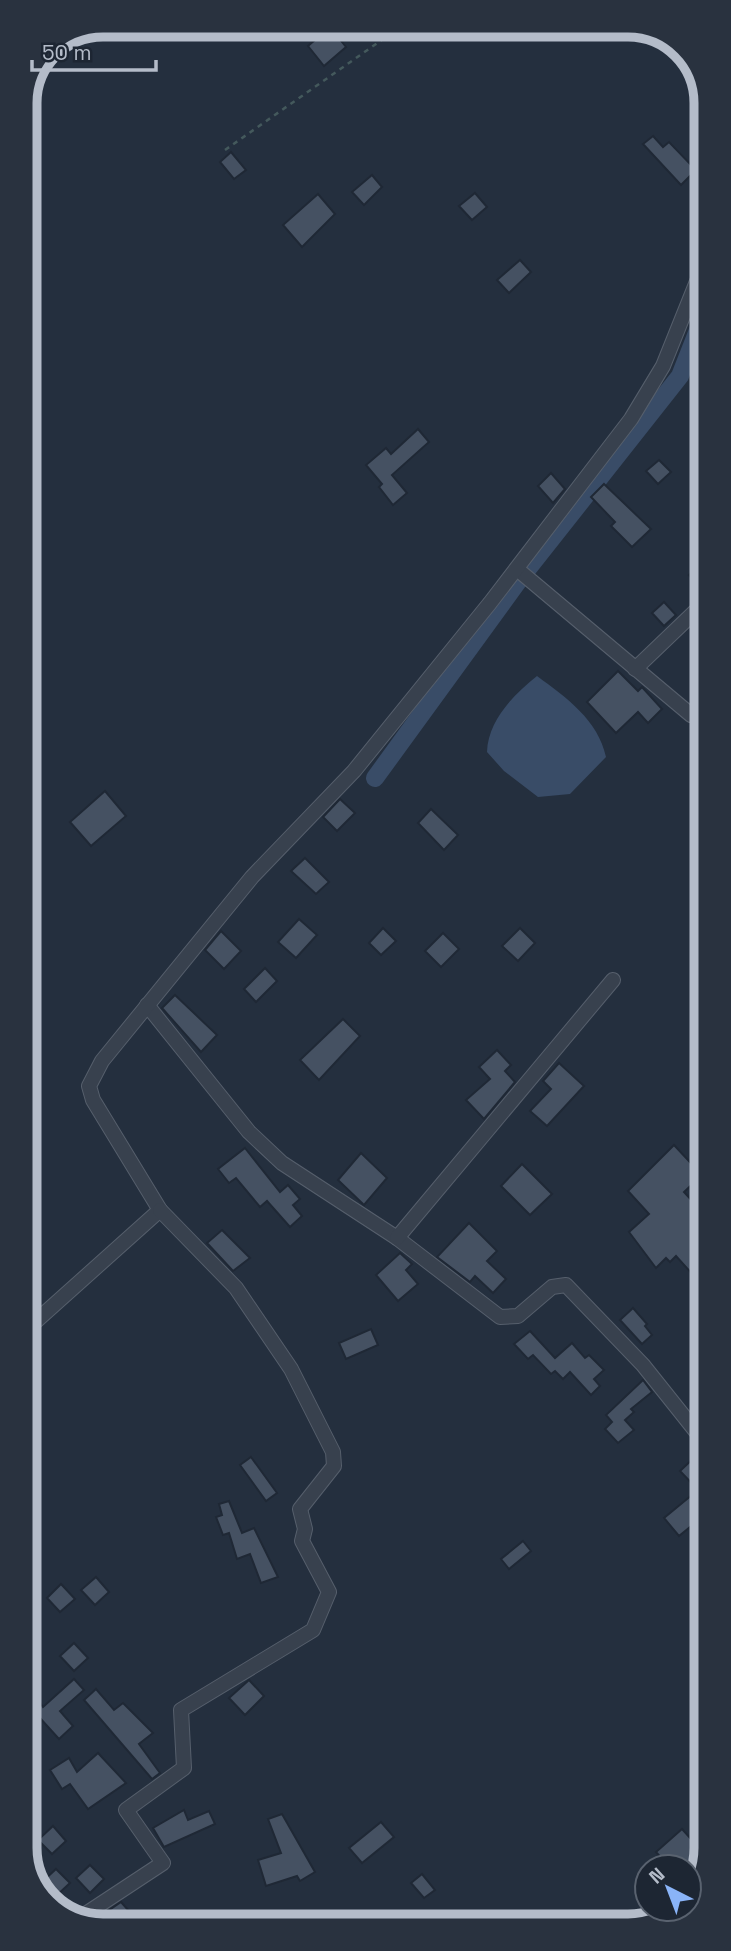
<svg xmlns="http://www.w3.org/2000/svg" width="731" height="1951" font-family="'Space Grotesk',sans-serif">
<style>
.water{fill:#394c67}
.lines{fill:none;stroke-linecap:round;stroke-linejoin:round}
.canal{stroke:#394c67;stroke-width:18}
.building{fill:#455162;stroke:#1f2835;stroke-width:2}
.minor-casing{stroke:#565f6c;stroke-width:16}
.path{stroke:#44595c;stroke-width:2.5;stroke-dasharray:5 5;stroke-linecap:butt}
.minor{stroke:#38414e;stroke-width:14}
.rim{fill:none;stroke:#b4bcc9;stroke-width:9}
</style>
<rect width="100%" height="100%" fill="#242f3e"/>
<!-- water -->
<path class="water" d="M537,676C567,698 598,720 606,757L570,794L538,797L504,771L487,752C488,721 513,695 537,676Z"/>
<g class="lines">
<!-- canal -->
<polyline class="canal" points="375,778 519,580 680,376 704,315"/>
</g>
<!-- building -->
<g class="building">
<polygon points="330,27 346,47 324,66 308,46"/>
<polygon points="653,136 663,147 669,142 696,170 681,185 643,144"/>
<polygon points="231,152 246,170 234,179 220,162"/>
<polygon points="372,175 382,187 364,205 352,192"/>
<polygon points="475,193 487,207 472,220 459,206"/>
<polygon points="318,194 335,214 302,247 283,225"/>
<polygon points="520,260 531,272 509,293 497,280"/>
<polygon points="418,429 429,442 392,475 407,493 393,505 379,487 382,484 366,465 386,448 391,454"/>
<polygon points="659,460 671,472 658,484 646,471"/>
<polygon points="551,473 565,489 553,503 538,486"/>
<polygon points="604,484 651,529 632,547 611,526 615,522 591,497"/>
<polygon points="704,561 705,592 689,575"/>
<polygon points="664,602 676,615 664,626 652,613"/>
<polygon points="618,671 638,691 642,687 662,709 648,723 638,712 616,733 587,702"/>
<polygon points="105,791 126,816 91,846 70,822"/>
<polygon points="340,799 355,813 337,831 323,817"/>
<polygon points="431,809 458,835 444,850 418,823"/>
<polygon points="305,858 329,882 316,894 291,871"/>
<polygon points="299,919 317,935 296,958 278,942"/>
<polygon points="383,928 396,941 381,955 369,943"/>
<polygon points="520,928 535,943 518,961 502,946"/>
<polygon points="221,931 241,951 224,969 205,950"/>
<polygon points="443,933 459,949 441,967 425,951"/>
<polygon points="265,968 277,981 256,1002 244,989"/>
<polygon points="175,995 217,1035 201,1052 162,1008"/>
<polygon points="343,1019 360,1036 319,1080 300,1060"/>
<polygon points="497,1050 511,1065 505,1071 515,1082 484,1119 466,1100 490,1079 479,1067"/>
<polygon points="559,1063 584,1086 547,1126 530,1111 551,1089 543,1081"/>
<polygon points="674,1145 702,1175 684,1192 706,1216 706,1225 699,1231 706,1239 706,1264 694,1276 676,1256 670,1262 666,1258 656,1268 629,1232 649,1214 628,1191"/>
<polygon points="245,1148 280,1192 288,1185 300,1199 293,1205 302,1216 290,1227 267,1201 260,1207 236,1178 229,1183 218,1169"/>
<polygon points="361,1153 387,1178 364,1205 338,1180"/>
<polygon points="522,1164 552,1194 530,1215 501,1186"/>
<polygon points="469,1223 497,1251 487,1261 506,1279 493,1293 475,1276 470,1282 437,1257"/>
<polygon points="222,1230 250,1258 233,1271 207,1243"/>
<polygon points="400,1253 412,1264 406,1270 418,1284 398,1301 376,1275"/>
<polygon points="633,1308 647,1324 645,1326 652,1335 642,1344 620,1320"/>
<polygon points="371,1329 378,1345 346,1359 339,1343"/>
<polygon points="530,1331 555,1358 572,1343 585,1358 589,1355 604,1370 594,1379 600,1386 591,1395 570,1372 563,1379 555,1371 551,1374 533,1355 528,1359 514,1344"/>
<polygon points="643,1380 652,1392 631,1409 634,1412 625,1420 634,1430 618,1443 605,1429 612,1422 606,1415"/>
<polygon points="699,1453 706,1460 706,1514 679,1536 664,1518 698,1490 680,1471"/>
<polygon points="251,1457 277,1493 266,1501 240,1465"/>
<polygon points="229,1501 242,1533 254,1528 278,1577 261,1583 250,1554 237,1559 229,1533 223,1535 216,1517 222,1515 219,1504"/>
<polygon points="523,1541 531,1551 509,1569 501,1559"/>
<polygon points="96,1577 109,1592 95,1605 81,1590"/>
<polygon points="61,1584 75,1599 60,1612 47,1598"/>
<polygon points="74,1643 88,1658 74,1671 60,1656"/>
<polygon points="74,1679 84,1690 60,1711 73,1726 59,1739 39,1717 27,1727 27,1709 38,1700 43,1707"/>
<polygon points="249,1680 264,1696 245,1715 229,1698"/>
<polygon points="96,1689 114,1710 123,1703 153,1733 139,1744 160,1773 152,1779 84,1700"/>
<polygon points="98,1753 126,1783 88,1809 70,1784 62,1789 50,1770 69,1758 77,1772"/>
<polygon points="184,1810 188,1820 209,1811 215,1824 164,1847 153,1828"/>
<polygon points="282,1814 315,1872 300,1881 297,1876 266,1886 258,1860 281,1853 268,1819"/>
<polygon points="381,1822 394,1837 362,1863 349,1848"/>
<polygon points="53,1826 66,1841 52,1854 38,1840"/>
<polygon points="682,1829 701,1850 683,1867 669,1867 656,1852"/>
<polygon points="90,1865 104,1879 90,1893 76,1878"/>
<polygon points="56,1869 70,1883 55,1897 42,1882"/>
<polygon points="422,1874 435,1890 424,1898 411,1883"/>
<polygon points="121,1902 129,1911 114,1923 105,1913"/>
</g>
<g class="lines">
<defs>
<g id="minor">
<polyline points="517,569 691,715 705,707"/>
<polyline points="635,669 705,602"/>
<polyline points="147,1005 249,1132 282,1163 397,1238 500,1317 518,1316 552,1287 566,1285 643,1365 706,1444"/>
<polyline points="397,1238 613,980"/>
<polyline points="26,1330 160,1210 93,1100 89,1086 102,1061 252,877 354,771 490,603 631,419 663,366 704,264"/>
<polyline points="78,1919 163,1863 126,1810 184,1768 181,1710 313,1630 329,1592 302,1541 305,1529 300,1509 334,1466 333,1452 291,1369 236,1288 160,1210"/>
</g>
</defs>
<!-- minor casing -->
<use href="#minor" class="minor-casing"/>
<!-- path -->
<g class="path">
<polyline points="225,150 403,25"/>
<polyline points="705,1182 696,1193 705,1205"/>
</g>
<!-- minor -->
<use href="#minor" class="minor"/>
</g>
<!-- crop -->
<path d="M0 0H731V1951H0ZM103 37H628A66 66 0 0 1 694 103V1848A66 66 0 0 1 628 1914H103A66 66 0 0 1 37 1848V103A66 66 0 0 1 103 37Z" fill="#29323f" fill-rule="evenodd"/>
<path class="rim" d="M103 37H628A66 66 0 0 1 694 103V1848A66 66 0 0 1 628 1914H103A66 66 0 0 1 37 1848V103A66 66 0 0 1 103 37Z"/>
<!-- north arrow -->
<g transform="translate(668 1888) rotate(318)"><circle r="33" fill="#1d2633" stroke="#59626f" stroke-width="2"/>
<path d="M0-5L12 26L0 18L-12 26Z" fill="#8ab4f8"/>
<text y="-10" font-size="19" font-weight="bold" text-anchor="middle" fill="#b4bcc9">N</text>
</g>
<!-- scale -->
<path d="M32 60v10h124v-10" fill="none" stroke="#b4bcc9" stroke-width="3.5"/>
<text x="42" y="60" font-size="21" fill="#b4bcc9" stroke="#1d2633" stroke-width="5" paint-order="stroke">50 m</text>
</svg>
